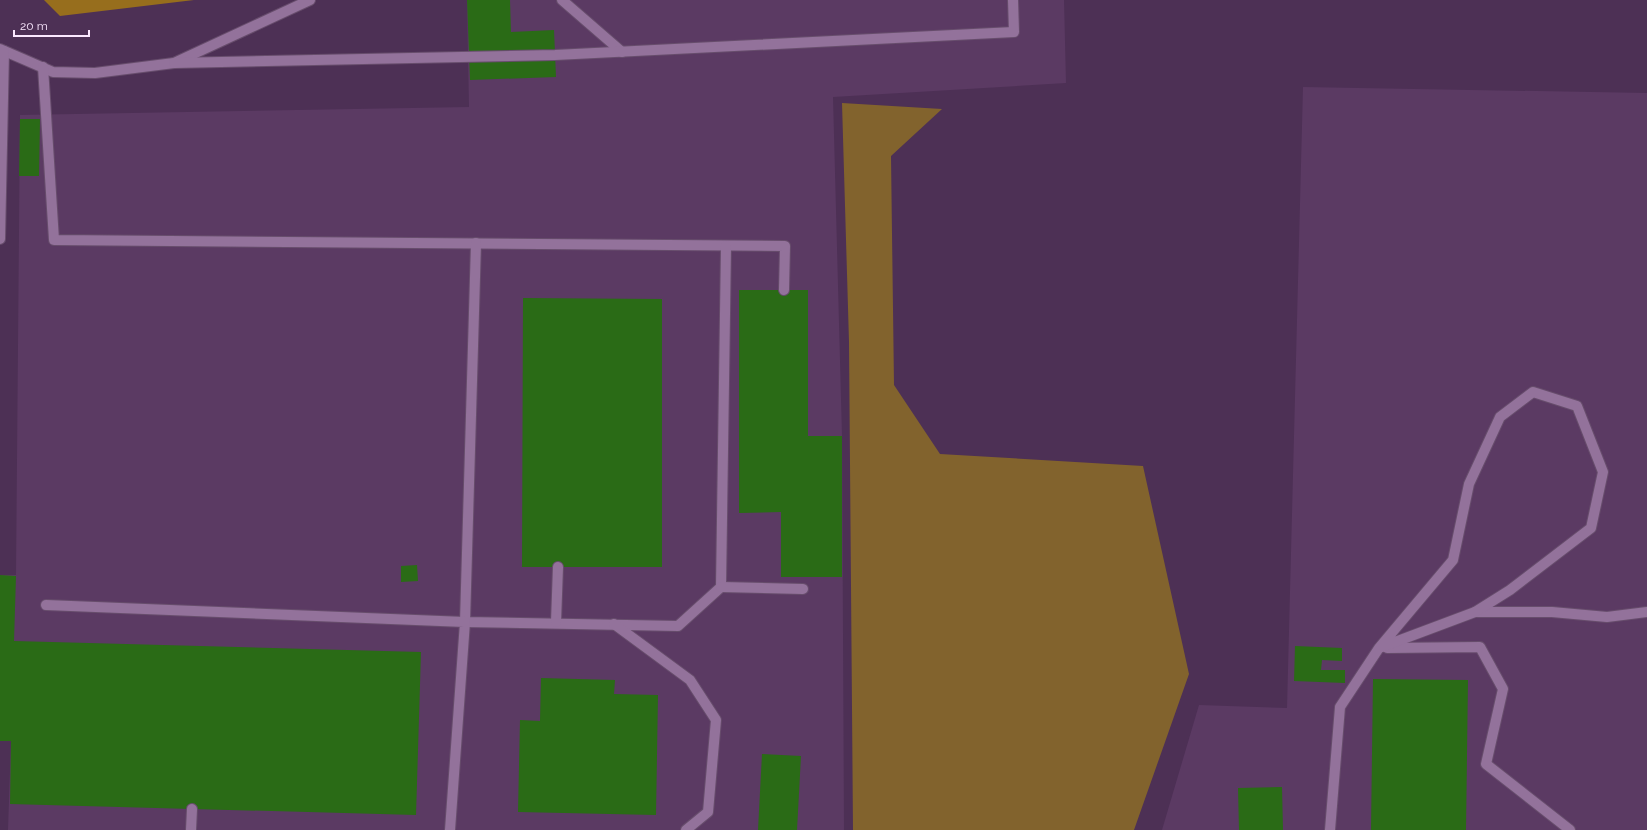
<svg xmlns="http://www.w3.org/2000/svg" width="1647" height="830" font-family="Raleway,sans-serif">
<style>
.built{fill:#5b3a63}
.green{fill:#82632d}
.forest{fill:#976e1d}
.building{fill:#2a6b16}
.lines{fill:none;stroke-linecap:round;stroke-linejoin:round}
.lane-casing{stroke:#674d6c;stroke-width:12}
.lane{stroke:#93729b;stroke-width:10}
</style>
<rect width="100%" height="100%" fill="#4d3055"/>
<!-- built -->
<g class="built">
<polygon points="467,0 1064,0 1066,83 833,97 842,436 844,830 8,830 11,741 0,575 16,575 20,115 469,107"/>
<polygon points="1303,87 1647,93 1647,830 1162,830 1199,705 1287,708"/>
</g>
<!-- green -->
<polygon class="green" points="842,103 942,109 891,156 894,385 940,454 1143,466 1189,674 1134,830 853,830 849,342"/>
<!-- forest -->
<polygon class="forest" points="44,0 194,0 60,16"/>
<!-- building -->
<g class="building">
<polygon points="467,0 510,0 511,32 554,30 556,77 470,80"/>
<polygon points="20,119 40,119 39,176 19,176"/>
<polygon points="739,290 808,290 808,436 842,436 842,577 781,577 781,512 739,513"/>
<polygon points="523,298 662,299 662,567 522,567"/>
<polygon points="417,565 418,581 401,582 401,566"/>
<polygon points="0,575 16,576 14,641 421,652 416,815 10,804 11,741 0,741"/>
<polygon points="1295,646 1342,648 1342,661 1322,660 1321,670 1345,670 1345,683 1294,681"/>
<polygon points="541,678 615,680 614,694 658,695 656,815 518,812 520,720 540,721"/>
<polygon points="1373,679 1468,680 1466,830 1371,830"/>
<polygon points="762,754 801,756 797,830 758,830"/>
<polygon points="1282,787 1283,830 1239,830 1238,788"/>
</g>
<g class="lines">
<defs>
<g id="lane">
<polyline points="562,0 622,52"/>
<polyline points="0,49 53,72 95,73 174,63 310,0"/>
<polyline points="174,63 555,55 1014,32 1013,0"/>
<polyline points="43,67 54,240 785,246 784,290"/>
<polyline points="0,239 4,51"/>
<polyline points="476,243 465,622 678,626 721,587 726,246"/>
<polyline points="721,587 803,589"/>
<polyline points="46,605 465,622 450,830"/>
<polyline points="1475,612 1552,612 1607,617 1647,612"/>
<polyline points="556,622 558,567"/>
<polyline points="614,624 690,680 716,720 708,812 686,830"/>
<polyline points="1387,648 1480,647 1503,689 1486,764 1570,830"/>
<polyline points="191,830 192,809"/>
<polyline points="1330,830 1340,707 1379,648 1453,560 1469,484 1500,417 1533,392 1577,406 1603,472 1591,528 1510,590 1475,612 1379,648"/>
</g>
</defs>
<!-- lane casing -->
<use href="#lane" class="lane-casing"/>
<!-- lane -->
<use href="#lane" class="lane"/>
</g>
<!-- scale -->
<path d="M14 30v6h75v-6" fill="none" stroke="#fbe8ff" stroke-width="2"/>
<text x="20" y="30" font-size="12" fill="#fbe8ff" stroke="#4d3055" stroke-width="3" paint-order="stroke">20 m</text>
</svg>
